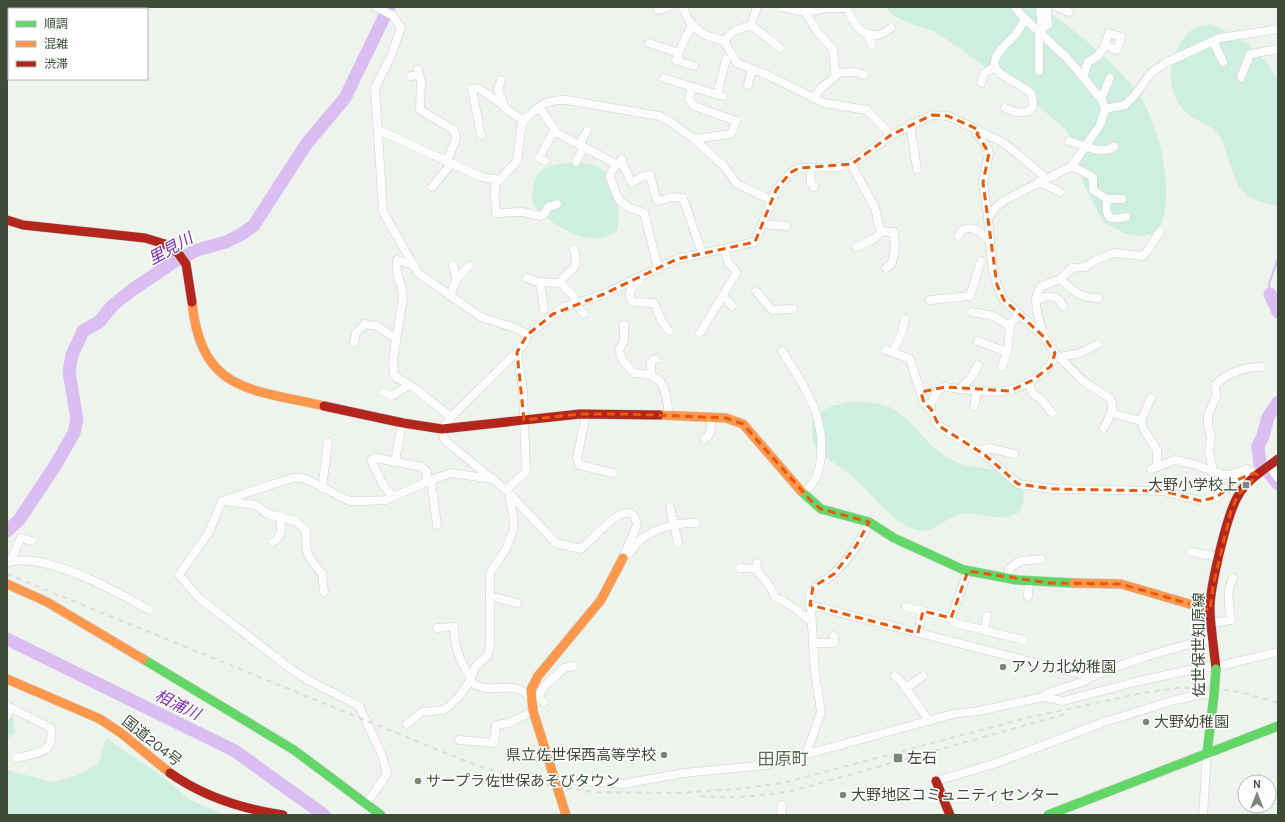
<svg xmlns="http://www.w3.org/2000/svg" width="1285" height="822" font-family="Karla,'Noto Sans JP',sans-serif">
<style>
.green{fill:#ceeee0}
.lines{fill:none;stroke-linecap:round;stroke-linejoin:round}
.stream{stroke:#dabef1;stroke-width:2}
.river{stroke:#dabef1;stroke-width:13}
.street-casing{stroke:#ccd1cb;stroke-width:9}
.fast-casing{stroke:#c8d4c6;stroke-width:10}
.slow-casing{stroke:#c8d4c6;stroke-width:10}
.jam-casing{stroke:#c8d4c6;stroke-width:10}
.street{stroke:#fcfdfc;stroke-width:8}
.fast{stroke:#63d668;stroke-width:9}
.slow{stroke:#ff974d;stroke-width:9}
.jam{stroke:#b3261e;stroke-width:9}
.rail{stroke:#dadbda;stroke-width:2;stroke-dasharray:5 5;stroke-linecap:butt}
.fast-bridge-casing{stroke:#c8d4c6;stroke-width:10;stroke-linecap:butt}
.fast-bridge{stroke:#63d668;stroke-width:9}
.marked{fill:none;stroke:#e8590c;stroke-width:3;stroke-dasharray:8 5;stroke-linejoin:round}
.poi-dot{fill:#7b8678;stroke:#fff;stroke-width:1.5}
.labels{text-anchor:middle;stroke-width:3;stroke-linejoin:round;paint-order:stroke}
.poi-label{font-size:15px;fill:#3d4b38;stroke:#fff;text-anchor:start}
.street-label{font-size:15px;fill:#3d4b38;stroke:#fff}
.water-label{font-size:16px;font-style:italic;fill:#7e2eba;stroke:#fff}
.quarter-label{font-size:17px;fill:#576e4f;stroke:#fff}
</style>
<rect width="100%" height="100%" fill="#eef3ee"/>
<!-- green -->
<g class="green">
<path d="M886,7C924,7 963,7 1001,7C1012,7 1028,4 1037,7C1062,16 1123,71 1138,93C1159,123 1179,203 1156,234L1137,236L1124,233L1103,222L1084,185L1077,148L1065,129L1021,91L991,72L960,48L934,31L913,25L894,16Z"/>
<path d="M1212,24L1249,44L1266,61L1278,81V206C1239,198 1239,191 1227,155C1225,150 1223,143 1221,138C1213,125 1201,123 1189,115C1169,100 1166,70 1177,49C1186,32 1193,26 1212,24Z"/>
<path d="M565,163C576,163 595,162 604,171C620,185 619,210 618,230C592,252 549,225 532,203C533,176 536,167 565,163Z"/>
<path d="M848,402C864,402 886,402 898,412C917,426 929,448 950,459C972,472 1002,463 1020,483C1027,491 1022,504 1020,512C993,525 979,509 958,515C941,520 936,534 916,530C894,525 865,485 845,470C834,462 822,458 815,446C811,438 812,427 813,419C823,408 834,405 848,402Z"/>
<polygon points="7,705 12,709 15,733 7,739"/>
<polygon points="106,738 163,777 190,800 226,815 7,815 7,770 52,782 76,776 99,763"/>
</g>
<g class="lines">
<!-- stream -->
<polyline class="stream" points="1270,294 1269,284 1278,258"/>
<!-- river -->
<g class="river">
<polyline points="1270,294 1278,312"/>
<polyline points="1260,464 1258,446 1263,436 1268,417 1278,402"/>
<polyline points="1269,473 1278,484"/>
<polyline points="7,531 19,520 55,466 74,433 77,419 69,372 72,355 83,331 99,322 113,305 132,290 172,263 197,250 226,242 242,234 254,225 307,143 345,98 389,7"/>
<polyline points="7,639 235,751 324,815"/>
</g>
<defs>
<g id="street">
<polyline points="376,7 392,15 401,28 391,56 375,88 383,212 418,273 481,317 518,329 527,335"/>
<path d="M682,7C687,11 686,17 689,21C697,33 711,38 724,41L734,31L751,25"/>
<polyline points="757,7 751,25 780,48"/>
<polyline points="781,7 805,12"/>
<polyline points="1040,7 1042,34"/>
<polyline points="1057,7 1069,12"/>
<polyline points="658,10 668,7"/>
<polyline points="693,25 686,36 676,60 694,66"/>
<polyline points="1042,29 1048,25 1047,9 1049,7"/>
<polyline points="867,34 872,45"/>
<polyline points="724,41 737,63 765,74 824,103 867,110 891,135"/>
<polyline points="1213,41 1223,62"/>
<polyline points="649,43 679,53"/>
<polyline points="418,70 421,81 420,110 454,130 456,139 447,161"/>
<polyline points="1039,71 1039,32"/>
<polyline points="835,73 855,72 864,75"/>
<polyline points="411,76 419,75"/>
<polyline points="1083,77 1088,62 1098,56 1104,47 1109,33 1121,37 1117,50 1105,45"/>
<polyline points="1241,77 1250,54 1278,49"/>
<polyline points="664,78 692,87"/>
<polyline points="501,80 498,89 505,108 524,121"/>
<polyline points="981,83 984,73 995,67"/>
<polyline points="748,85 752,70"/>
<polyline points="717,95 726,59"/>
<path d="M814,98L820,89L836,76L833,49L819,34L805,12L828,8H847C852,21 861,37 877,35C882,35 887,30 891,28"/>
<polyline points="1101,99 1110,78"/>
<polyline points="539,107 557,133 616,164"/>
<path d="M1005,108C1020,115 1041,116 1030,92C1020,85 1009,80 1000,73C984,61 1007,44 1015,35C1019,30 1022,24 1025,19"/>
<polyline points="1105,109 1125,105 1135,95 1151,73 1165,63 1220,38 1278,29"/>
<polyline points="910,124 917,169"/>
<path d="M379,130L481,177L500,180L517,161L522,122C539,107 543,99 567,100L659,116L669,121L694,139L724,166L737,184L771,200"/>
<path d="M979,130L977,134L988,149L989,153L983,183L988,218L992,264L997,285L1004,300L1044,337L1055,353C1052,365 1047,369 1037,377C1009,399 978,391 945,387L939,389L931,403V411L939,426L985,455L1018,484L1053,489L1163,491L1201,501L1217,497L1237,480L1251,472L1257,475"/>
<polyline points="481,135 472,89 478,88 503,105"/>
<polyline points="694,139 731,134 736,121 694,106 689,99 692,87 723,96"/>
<path d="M1069,141C1082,145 1101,155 1114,147"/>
<polyline points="579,145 587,131"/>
<polyline points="622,159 611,172 610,178 619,200 630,208 644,213 658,268"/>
<polyline points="545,161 539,158 555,129"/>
<polyline points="576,162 584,147"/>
<polyline points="851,164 875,208 879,226 882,232 894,232 895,247 892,263 886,268"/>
<polyline points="623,165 632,183 641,177 650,175 656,198 658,201 672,197 683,198 702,253"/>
<polyline points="1072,166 1093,177 1093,190 1107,199 1122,199"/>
<polyline points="810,168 811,183 814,187"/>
<path d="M497,180C492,191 496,201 496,213L523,212L540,216L545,213L548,207L557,204"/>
<polyline points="1039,182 1060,192"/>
<polyline points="432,187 452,163"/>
<path d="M1107,199C1105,217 1107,221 1126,217"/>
<polyline points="988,218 995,208 1005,200 1072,166 1100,125 1105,109 1102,100 1068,59 1023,17 1015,7"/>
<polyline points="763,224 786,226"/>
<path d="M958,236L962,230C974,224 983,234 990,242"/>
<polyline points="856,247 872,240 882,232"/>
<path d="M413,265L397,260C394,274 403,284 403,298L393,360L394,376L413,387L451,417"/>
<polyline points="453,265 456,280"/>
<polyline points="527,278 538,282 560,283 574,296 575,303 584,314"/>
<path d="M1060,279C1073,290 1079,298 1098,298"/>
<polyline points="540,282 544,309"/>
<path d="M639,282C631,287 627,293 632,302L654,303L662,322L669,331"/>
<path d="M560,283C569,264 580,277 574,249"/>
<polyline points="756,291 772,310 793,309"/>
<polyline points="450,296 456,280 469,266"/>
<polyline points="723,296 732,306"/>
<path d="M1036,299C1048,296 1057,293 1063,306"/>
<polyline points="930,300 970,296 981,261"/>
<polyline points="972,312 993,316 1010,326"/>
<path d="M624,325V340L619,350L623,361L634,373C666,374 665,388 669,415"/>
<polyline points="700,333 737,272 729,264 724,249"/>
<path d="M1044,337C1040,321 1031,302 1040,287L1060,279L1072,268L1085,267L1096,260L1114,253L1143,256L1148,250L1160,231"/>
<polyline points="978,341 1007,352"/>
<polyline points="354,343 356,333 365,324 377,326 396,339"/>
<polyline points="886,350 910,359 924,403 931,409"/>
<path d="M782,351C795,371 808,391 816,413C823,435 827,480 802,492"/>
<polyline points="893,352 902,332 905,319"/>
<polyline points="1055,353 1084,382 1110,398 1112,403 1112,411 1115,414 1141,421 1144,430 1157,450 1157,467 1151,469"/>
<polyline points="1059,357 1080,353 1098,344"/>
<polyline points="1002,367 1008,348 1010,324 1019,314"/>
<polyline points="651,375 651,363 653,360 656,359"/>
<polyline points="1029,382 1032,393 1041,399 1052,413"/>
<polyline points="960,389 971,378 978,365"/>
<polyline points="383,392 392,396 409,385"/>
<polyline points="974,406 978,390"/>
<polyline points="586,414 577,458 579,465 613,473"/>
<polyline points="1141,421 1151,398"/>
<polyline points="1104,428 1112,411"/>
<path d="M705,439C713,432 711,426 710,417"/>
<polyline points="980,452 989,448 1014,454"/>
<polyline points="395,462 402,423"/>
<polyline points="1269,465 1278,478"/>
<polyline points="1157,467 1175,460 1193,464 1224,475 1229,475 1247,469 1251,472"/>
<path d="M1213,471L1209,451L1211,437L1208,425V416L1216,396L1215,385C1226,374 1245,366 1261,367"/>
<polyline points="431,480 437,525"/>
<polyline points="322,488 328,442"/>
<polyline points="506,490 526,472 523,390 517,352"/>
<polyline points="393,497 382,483 371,460 376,458 422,467 427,472 426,482"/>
<path d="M224,501L256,505L267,514L296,521L306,530C305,551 307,558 322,573L324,592"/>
<polyline points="670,507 678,543"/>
<path d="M273,542C283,535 281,528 280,516"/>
<path d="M625,552L630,553C633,549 636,543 640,540C653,529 679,522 696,523"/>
<polyline points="1191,552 1220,557"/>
<path d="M623,558L637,525C632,489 590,543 581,549L556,543L506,490L448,443L444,438L442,429L451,417L517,352L524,344L527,335L564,307L604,294L677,259L755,242L776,190L790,173L799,168L838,167L852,164L891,135L932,115L948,116L1004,143L1046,178"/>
<path d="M10,562C45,552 118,592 149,610"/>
<polyline points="10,562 21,538 32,541"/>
<path d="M757,563L756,569L768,584L776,598C789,602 800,613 811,621"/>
<polyline points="740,568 756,569"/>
<polyline points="1008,578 1009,569 1020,561 1041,559"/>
<polyline points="490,596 517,603"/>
<polyline points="1028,596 1029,581"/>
<path d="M810,605L1091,677C1131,660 1171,648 1214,638"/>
<polyline points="906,607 951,618 968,571"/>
<polyline points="951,618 955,623 1024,640"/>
<path d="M1212,623L1231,620C1229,605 1226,591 1233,578"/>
<path d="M437,628L454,627C454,647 460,662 471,678"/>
<polyline points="984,630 987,616"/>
<polyline points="918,633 923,611"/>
<polyline points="813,643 834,643 834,636"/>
<polyline points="895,676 900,680 929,721"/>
<path d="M470,681C490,698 509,677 531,697H538L543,688L564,668L573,666"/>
<polyline points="905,689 923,676"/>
<polyline points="538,697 544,702"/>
<polyline points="1043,697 1048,693 1085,681 1091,677"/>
<path d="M7,706L51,728C55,755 36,753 16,758"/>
<polyline points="7,716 11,708"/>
<polyline points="407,724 422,712 444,710 450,705 460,695 470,681 475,667 488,655 490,645 490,573 506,549 513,531 514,520 509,494"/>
<polyline points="459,740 494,743 496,725 509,723 533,711"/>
<path d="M806,754L821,712L815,672L810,594C815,584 825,582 833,574C847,562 862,539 869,522"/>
<polyline points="555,779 623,784 684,773 767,765 953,714 979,711 1043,697 1063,701 1139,681 1204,667 1215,667 1278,652"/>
<polyline points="936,781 994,764 1104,722 1175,700 1203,694 1214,695"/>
<polyline points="366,804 387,774 382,755 359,706 306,679 291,669 199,598 179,575 209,532 222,501 292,478 304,478 349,501 365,501 386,500 431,480 451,473 493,479"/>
<polyline points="781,815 782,805"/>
<polyline points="1203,815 1207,753"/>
</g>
<g id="fast">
<polyline points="801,491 821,509 869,522 894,538 964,570 1017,580 1074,583"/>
<polyline points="143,659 294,750 381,815"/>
<polyline points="1207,753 1214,695"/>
<polyline points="1048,815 1278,726"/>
</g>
<g id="slow">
<path d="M192,302C201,392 250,389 324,406"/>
<polyline points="659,415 726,418 743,424 801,491"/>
<polyline points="1074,583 1121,584 1210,610"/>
<polyline points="7,584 47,602 143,659"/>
<polyline points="7,679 100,719 121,733 170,773"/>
<polyline points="566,815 533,711 531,690 538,676 601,600 623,558"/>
</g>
<g id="jam">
<polyline points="7,220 23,225 145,238 165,244 178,253 186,264 192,302"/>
<polyline points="324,406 403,423 442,429 580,414 659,415"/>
<path d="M1216,669C1214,650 1211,630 1210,611C1209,590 1227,514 1238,496C1246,480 1264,470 1278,459"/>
<path d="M170,773C204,797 242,809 283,815"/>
<polyline points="936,781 950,815"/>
</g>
</defs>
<!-- street casing -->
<use href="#street" class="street-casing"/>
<!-- fast casing -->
<use href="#fast" class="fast-casing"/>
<!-- slow casing -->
<use href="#slow" class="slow-casing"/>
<!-- jam casing -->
<use href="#jam" class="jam-casing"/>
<!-- street -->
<use href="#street" class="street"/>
<!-- fast -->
<use href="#fast" class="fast"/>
<!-- slow -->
<use href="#slow" class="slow"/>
<!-- jam -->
<use href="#jam" class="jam"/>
<!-- rail -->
<g class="rail">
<polyline points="7,574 475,765 541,784 593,792 677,793 737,789 783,783 1026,718 1143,693 1177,688 1206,688 1241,692 1278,703"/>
<path d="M700,796C732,799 764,796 796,790L1065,714"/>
</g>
<defs>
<polyline id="fast-bridge" points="1214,695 1216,669"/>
</defs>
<!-- fast-bridge casing -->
<use href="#fast-bridge" class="fast-bridge-casing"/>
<!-- fast-bridge -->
<use href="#fast-bridge" class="fast-bridge"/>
</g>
<!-- marked area -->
<path class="marked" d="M932,115L948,116L979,130L977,134L989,153L983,183L997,285L1004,300L1044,337L1055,353L1051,366L1033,380L1010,391L945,387L921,392L924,403L931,409L939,426L985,455L1018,484L1053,489L1163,491L1201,501L1217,497L1237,480L1254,473L1257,475L1238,495L1231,511L1213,586L1210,610L1121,584L1049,583L968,571L951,618L923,611L918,633L810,605L813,587L834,574L856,546L869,522L821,509L812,502L743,424L726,418L629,414H580L524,420L517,352L527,335L553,314L604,294L677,259L755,242L776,190L790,173L799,168L852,164L891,135Z"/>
<!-- markers -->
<g class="poi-dot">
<rect x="1242" y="481" width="8" height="8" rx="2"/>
<circle cx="1003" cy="667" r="4"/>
<circle cx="1146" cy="722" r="4"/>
<circle cx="664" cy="755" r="4"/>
<rect x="893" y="753" width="10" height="10" rx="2"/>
<circle cx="418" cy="781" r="4"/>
<circle cx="843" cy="795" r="4"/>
</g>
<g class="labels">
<!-- poi labels -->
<g class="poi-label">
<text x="1238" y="490" text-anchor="end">大野小学校上</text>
<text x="1011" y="672">アソカ北幼稚園</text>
<text x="1154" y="727">大野幼稚園</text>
<text x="656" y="760" text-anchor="end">県立佐世保西高等学校</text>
<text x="907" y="763">左石</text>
<text x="426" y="786">サープラ佐世保あそびタウン</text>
<text x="851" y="800">大野地区コミュニティセンター</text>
</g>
<!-- street labels -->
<g class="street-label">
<text transform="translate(1199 645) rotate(-90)" y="5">佐世保世知原線</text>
<text transform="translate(152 741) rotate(38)" y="5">国道204号</text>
</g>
<!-- water labels -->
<g class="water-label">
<text transform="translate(170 248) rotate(-29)" y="6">里見川</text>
<text transform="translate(178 704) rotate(26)" y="6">相浦川</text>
</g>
<!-- quarter labels -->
<g class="quarter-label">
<text x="783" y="765">田原町</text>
</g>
</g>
<!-- border -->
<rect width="1285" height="822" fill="none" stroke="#3d4b38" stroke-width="16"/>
<!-- legend -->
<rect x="8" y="8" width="140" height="72" fill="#ffffff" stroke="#b1b7af"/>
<rect x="16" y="21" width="20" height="6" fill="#63d668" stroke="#b1b7af"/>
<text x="44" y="28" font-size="12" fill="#3d4b38">順調</text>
<rect x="16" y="41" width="20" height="6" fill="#ff974d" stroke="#b1b7af"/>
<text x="44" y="48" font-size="12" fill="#3d4b38">混雑</text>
<rect x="16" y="61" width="20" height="6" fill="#b3261e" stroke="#b1b7af"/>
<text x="44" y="68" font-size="12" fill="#3d4b38">渋滞</text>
<!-- north arrow -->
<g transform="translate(1257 794)"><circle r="19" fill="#ffffff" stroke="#b1b7af"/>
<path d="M0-3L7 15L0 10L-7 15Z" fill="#7b8678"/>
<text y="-6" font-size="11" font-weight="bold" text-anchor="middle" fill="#3d4b38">N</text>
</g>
</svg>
